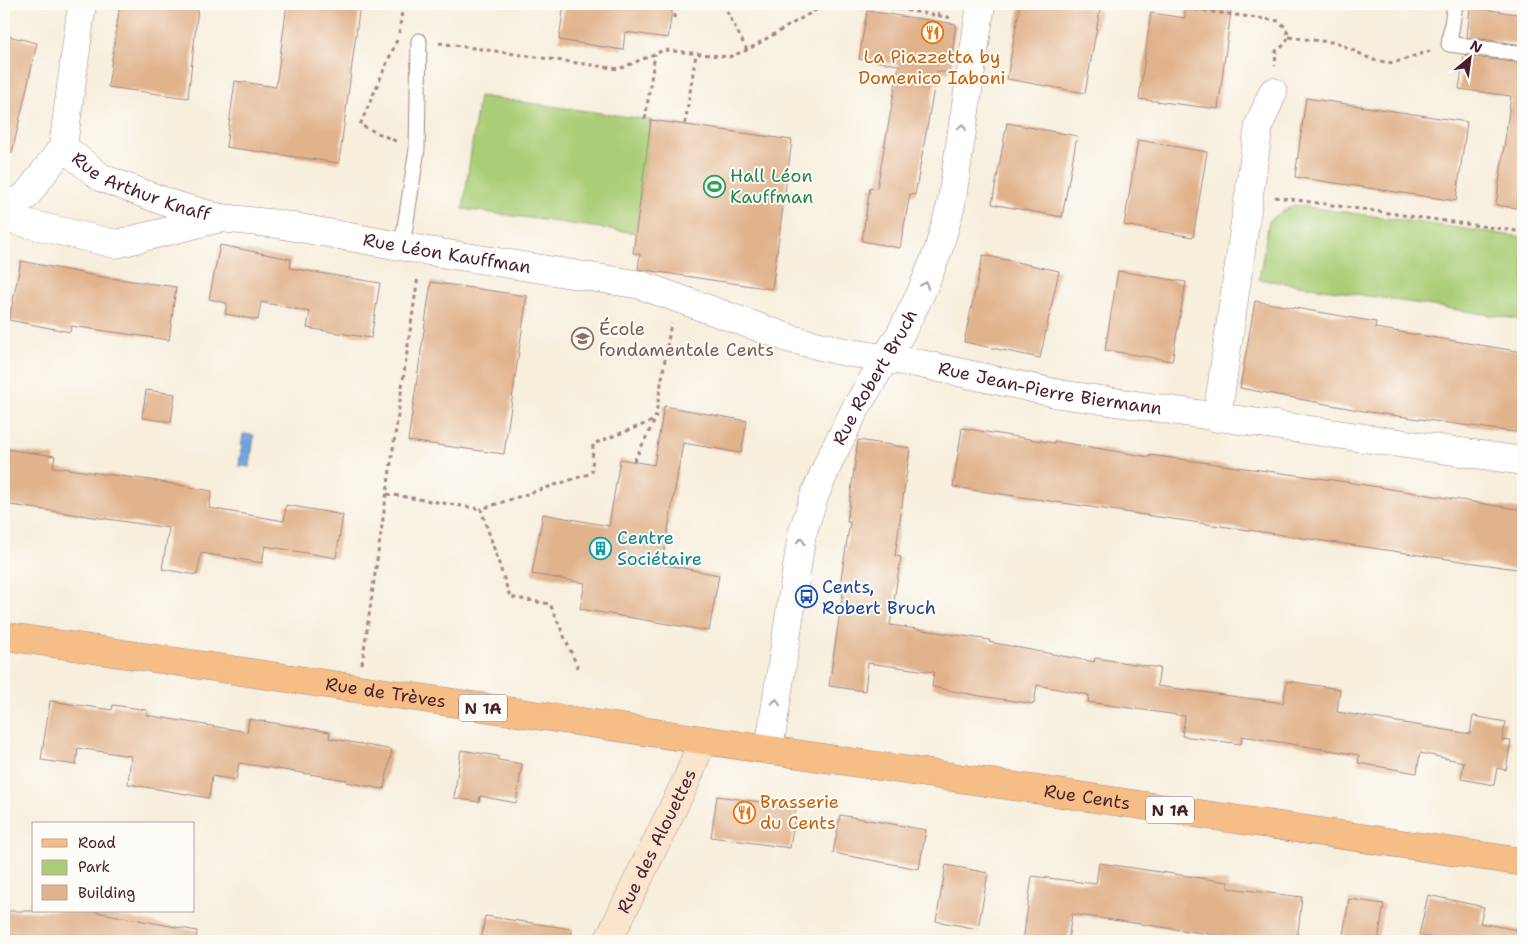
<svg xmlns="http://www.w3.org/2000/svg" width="1527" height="945" font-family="'Shantell Sans',sans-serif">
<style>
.green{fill:#aace77;stroke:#7a7651}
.water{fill:#6ca4db;stroke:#5b6283}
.building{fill:#e1b38d}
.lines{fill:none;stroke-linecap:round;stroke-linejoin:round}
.service-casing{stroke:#a08684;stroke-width:17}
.minor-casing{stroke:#a08684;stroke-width:29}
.secondary-casing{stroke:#a08684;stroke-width:29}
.primary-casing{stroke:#a08684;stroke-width:29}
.path{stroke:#a08684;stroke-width:3;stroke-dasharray:4 4;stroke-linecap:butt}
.service{stroke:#fff;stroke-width:15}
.minor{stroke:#fff;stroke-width:28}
.secondary{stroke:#fbe5cf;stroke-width:28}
.primary{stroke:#f6be87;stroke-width:28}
.oneway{stroke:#ae9aa0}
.labels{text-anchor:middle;stroke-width:4;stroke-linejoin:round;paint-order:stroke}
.shield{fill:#fdfcf7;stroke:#806168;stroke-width:1}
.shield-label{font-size:16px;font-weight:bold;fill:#4a1f2b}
.food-label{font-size:18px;fill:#c56008;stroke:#fdfcf7}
.leisure-label{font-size:18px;fill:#27864d;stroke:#fdfcf7;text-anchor:start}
.street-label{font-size:18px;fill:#4a1f2b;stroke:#fdfcf7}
.education-label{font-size:18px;fill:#785e54;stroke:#fdfcf7;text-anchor:start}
.culture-label{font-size:18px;fill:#0d838f;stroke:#fdfcf7;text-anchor:start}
.transit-label{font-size:18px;fill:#164399;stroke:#fdfcf7;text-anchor:start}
</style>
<rect width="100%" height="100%" fill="#fdfcf7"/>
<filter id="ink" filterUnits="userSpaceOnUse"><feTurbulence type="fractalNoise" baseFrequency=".02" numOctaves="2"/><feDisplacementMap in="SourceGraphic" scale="10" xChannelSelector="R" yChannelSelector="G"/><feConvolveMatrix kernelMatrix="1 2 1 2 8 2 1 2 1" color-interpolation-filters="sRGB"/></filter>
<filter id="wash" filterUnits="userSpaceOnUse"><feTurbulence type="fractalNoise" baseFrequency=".0096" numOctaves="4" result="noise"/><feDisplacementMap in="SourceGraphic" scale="20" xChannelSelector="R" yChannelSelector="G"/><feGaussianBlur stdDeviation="1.12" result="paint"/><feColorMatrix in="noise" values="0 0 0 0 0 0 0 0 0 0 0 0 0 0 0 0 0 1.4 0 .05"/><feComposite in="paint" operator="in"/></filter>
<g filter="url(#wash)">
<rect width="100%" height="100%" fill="#f7eedc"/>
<!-- green -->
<g class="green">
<polygon points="479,96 651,120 636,233 463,209"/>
<polygon points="1294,205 1523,237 1523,320 1259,279 1269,220"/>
</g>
<!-- water -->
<polygon class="water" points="243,434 254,435 250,467 239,466"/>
<g id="blocks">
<!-- building -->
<g class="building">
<polygon points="120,4 164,4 198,8 188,98 108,87"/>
<polygon points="287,4 360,4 339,163 226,147 235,81 276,87"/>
<polygon points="564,4 673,4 668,38 625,32 623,50 559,40"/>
<polygon points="1020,4 1065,4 1100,10 1085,93 1007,79"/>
<polygon points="1185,4 1232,4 1218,109 1139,99 1151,13 1185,18"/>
<polygon points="1470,7 1523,15 1523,45 1467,37"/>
<polygon points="867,11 956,24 949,73 937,71 915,195 910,194 900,248 862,241 870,187 877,188 899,65 859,59"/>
<polygon points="4,35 37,43 12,153 4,152"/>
<polygon points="1464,56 1523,63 1523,209 1496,205 1511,96 1459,89"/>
<polygon points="1306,98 1467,122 1456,201 1295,177"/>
<polygon points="651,120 792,140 772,289 638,269 640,254 633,253"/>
<polygon points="1007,123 1077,136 1062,217 992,204"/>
<polygon points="1138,140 1207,152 1193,237 1124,225"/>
<polygon points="220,245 291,259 290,268 380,283 371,338 307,328 310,312 261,302 258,320 225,314 227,303 209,299"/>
<polygon points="983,255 1059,271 1040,358 964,342"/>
<polygon points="21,261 96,276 176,287 169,340 71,326 70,332 9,320"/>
<polygon points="1118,271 1186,282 1172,361 1105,350"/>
<polygon points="431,282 527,296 504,454 408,441"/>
<polygon points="1255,301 1376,322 1375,328 1523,352 1523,416 1521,433 1369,412 1240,388"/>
<polygon points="146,390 175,394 171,422 142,418"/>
<polygon points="664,406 747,421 741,453 683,443 662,564 719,575 709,631 580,609 585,583 532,574 543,514 609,526 620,459 654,465"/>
<polygon points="962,428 1054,443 1054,441 1150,457 1150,455 1340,481 1523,510 1523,570 953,487"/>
<polygon points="858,440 910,448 895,556 901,557 890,625 990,640 989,642 1094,662 1095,658 1160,668 1157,686 1283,703 1287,681 1340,689 1337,712 1470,734 1473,716 1506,722 1502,740 1511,741 1506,770 1497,768 1494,785 1461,779 1464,762 1420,753 1417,773 1358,763 1359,755 1242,736 1241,744 1182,736 1185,716 1088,702 1089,695 1037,685 1034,704 980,696 932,687 934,672 868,663 865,691 829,686 843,592 839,591 850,522 847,522"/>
<polygon points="4,449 55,456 53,467 150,480 212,491 209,508 284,521 286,505 343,515 336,558 265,546 262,563 201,553 197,575 162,569 169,528 4,504"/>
<polygon points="50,701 112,710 113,705 147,710 146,715 247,732 249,719 330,732 329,738 392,750 384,789 346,782 347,780 239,763 236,780 212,776 209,798 128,784 131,756 78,748 76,765 41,760"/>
<polygon points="461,750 498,756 498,760 522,764 516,803 480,796 479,802 454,798"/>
<polygon points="717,796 796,807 790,848 711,837"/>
<polygon points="840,815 926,830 919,869 833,853"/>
<polygon points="1099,863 1228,882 1228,888 1302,897 1297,941 1243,941 1243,939 1072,914 1068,941 1023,941 1032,876 1096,884"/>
<polygon points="946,865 988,873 978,929 936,921"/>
<polygon points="1428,895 1484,907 1480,923 1523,931 1522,941 1448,941 1419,935"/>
<polygon points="1349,899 1384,904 1378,941 1342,941"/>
<polygon points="4,911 91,911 197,931 196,941 47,941 4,934"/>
<polygon points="485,916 572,929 571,941 481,941"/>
</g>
</g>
</g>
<g filter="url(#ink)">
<use href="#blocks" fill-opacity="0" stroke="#a08684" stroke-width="1"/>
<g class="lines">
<defs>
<g id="service">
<polyline points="1455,4 1449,44 1523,54"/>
<polyline points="402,247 417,149 419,41"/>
</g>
<g id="minor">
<path id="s1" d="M63,147L102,178L174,205L220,218"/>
<polyline points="4,208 26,196 63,147 82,4"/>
<path id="s2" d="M4,218L116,244L221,218L278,224L422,250L641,285L791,339L845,352L921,364L1060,394L1523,461"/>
<polyline points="1217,418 1259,125 1273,92"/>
<path id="s3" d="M769,750L802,534L814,497L830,459L857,406L902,331L920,295L938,251L951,205L981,4"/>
</g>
<g id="secondary">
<path id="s4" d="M608,941L689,775L702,740"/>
</g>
<g id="primary">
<path id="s5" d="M4,636L1523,862"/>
</g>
</defs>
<!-- service casing -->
<use href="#service" class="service-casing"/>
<!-- minor casing -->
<use href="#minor" class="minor-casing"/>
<!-- secondary casing -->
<use href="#secondary" class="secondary-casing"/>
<!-- primary casing -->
<use href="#primary" class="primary-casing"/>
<!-- path -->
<g class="path">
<polyline points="723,4 747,50"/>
<polyline points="867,4 953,18"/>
<path d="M1156,4L1279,21C1292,32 1290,43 1276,51L1275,66"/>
<polyline points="938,16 940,4"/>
<polyline points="674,18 676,4"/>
<polyline points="399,33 403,4"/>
<polyline points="1289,37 1338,43 1373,60 1393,63 1430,51"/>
<polyline points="397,40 360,125 398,142"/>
<polyline points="439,43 619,69 664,50 729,57 747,50 826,4"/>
<polyline points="645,119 655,54"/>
<polyline points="685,124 696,54"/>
<polyline points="1275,197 1523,232"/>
<polyline points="634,461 655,420 671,323"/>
<polyline points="387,494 481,509"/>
<polyline points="362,664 418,276"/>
<polyline points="578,668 550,604 510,597 481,509 592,473 593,444 655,420"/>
</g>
<!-- service -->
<use href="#service" class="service"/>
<!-- minor -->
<use href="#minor" class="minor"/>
<!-- secondary -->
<use href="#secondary" class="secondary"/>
<!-- primary -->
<use href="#primary" class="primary"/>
</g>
<!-- one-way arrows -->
<defs><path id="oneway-chevron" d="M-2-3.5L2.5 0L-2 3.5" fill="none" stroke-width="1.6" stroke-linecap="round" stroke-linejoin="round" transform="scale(1.25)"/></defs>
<g class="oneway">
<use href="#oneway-chevron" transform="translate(962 127) rotate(-82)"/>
<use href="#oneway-chevron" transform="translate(925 285) rotate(-68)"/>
<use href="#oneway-chevron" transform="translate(801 541) rotate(-80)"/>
<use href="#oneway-chevron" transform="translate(776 702) rotate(-81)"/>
</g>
</g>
<!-- icons -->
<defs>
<symbol id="restaurant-ring" viewBox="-11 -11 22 22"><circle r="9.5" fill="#fdfcf7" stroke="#e8710a" stroke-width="1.5"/><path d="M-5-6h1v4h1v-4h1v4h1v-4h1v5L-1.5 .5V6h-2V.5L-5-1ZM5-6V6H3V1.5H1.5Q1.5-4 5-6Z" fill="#e8710a"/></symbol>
<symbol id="stadium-ring" viewBox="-11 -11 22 22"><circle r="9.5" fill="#fdfcf7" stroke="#2e9e5b" stroke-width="1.5"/><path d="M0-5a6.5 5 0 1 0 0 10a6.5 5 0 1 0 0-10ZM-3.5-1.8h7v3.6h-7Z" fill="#2e9e5b"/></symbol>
<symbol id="school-ring" viewBox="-11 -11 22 22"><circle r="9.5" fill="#fdfcf7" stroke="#8d6e63" stroke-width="1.5"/><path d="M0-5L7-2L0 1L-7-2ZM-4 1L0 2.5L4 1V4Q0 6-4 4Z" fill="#8d6e63"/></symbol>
<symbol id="building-ring" viewBox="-11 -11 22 22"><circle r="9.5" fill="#fdfcf7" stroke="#0f9aa8" stroke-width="1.5"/><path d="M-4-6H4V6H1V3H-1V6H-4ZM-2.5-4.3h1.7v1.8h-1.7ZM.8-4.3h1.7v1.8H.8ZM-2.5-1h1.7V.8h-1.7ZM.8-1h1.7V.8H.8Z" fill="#0f9aa8"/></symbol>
<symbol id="bus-ring" viewBox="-11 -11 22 22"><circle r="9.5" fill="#fdfcf7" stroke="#1a4fb4" stroke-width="1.5"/><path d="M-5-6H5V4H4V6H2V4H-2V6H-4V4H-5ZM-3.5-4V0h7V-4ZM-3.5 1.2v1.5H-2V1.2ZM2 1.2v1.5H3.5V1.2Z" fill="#1a4fb4"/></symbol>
</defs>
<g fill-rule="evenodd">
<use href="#restaurant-ring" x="920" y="20" width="25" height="25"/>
<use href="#stadium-ring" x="702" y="174" width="25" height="25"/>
<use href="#school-ring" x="570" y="326" width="25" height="25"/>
<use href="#building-ring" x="588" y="536" width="25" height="25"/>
<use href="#bus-ring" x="794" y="584" width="25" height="25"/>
<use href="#restaurant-ring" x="732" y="800" width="25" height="25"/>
</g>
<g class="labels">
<!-- shield labels -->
<g class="shield">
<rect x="459" y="694.5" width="48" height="27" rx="4"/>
<rect x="1146" y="796.5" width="48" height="27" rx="4"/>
</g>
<g class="shield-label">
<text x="483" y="714">N 1A</text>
<text x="1170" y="816">N 1A</text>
</g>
<!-- food labels -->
<g class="food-label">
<text x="932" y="63">La Piazzetta by<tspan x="932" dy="21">Domenico Iaboni</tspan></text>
<text x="760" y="808" text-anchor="start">Brasserie<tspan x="760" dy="21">du Cents</tspan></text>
</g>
<!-- leisure labels -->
<g class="leisure-label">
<text x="730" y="182">Hall Léon<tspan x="730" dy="21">Kauffman</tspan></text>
</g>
<!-- street labels -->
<g class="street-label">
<text dy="6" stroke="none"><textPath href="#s1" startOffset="89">Rue Arthur Knaff</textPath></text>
<text dy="6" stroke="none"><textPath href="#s2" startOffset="452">Rue Léon Kauffman</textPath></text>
<text dy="6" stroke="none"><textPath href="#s3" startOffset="392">Rue Robert Bruch</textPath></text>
<text dy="6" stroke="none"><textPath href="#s2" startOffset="1072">Rue Jean-Pierre Biermann</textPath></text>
<text dy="6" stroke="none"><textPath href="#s5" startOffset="386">Rue de Trèves</textPath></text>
<text dy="6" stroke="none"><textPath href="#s5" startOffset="1095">Rue Cents</textPath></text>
<text dy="6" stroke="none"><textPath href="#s4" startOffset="111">Rue des Alouettes</textPath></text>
</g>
<!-- education labels -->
<g class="education-label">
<text x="599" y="335">École<tspan x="599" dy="21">fondamentale Cents</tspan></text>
</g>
<!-- culture labels -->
<g class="culture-label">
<text x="617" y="544">Centre<tspan x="617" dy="21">Sociétaire</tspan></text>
</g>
<!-- transit labels -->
<g class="transit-label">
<text x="822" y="593">Cents,<tspan x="822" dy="21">Robert Bruch</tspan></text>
</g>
</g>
<!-- margin -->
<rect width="1527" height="945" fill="none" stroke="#fdfcf7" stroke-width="20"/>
<!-- legend -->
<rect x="32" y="822" width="162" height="90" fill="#fdfcf7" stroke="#b5a4a5"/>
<rect x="42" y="839" width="25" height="8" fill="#f6be87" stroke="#b5a4a5"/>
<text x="78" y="848" font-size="15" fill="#4a1f2b">Road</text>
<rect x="42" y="860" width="25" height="15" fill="#aace77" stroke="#b5a4a5"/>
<text x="78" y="872" font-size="15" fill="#4a1f2b">Park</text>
<rect x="42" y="885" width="25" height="15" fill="#e1b38d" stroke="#b5a4a5"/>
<text x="78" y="898" font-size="15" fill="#4a1f2b">Building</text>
<!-- north arrow -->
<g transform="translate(1470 58) rotate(29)" stroke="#fdfcf7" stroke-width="4" paint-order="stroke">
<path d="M0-4L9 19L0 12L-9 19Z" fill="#4a1f2b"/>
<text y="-8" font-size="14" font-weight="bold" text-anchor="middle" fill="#4a1f2b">N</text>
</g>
</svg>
